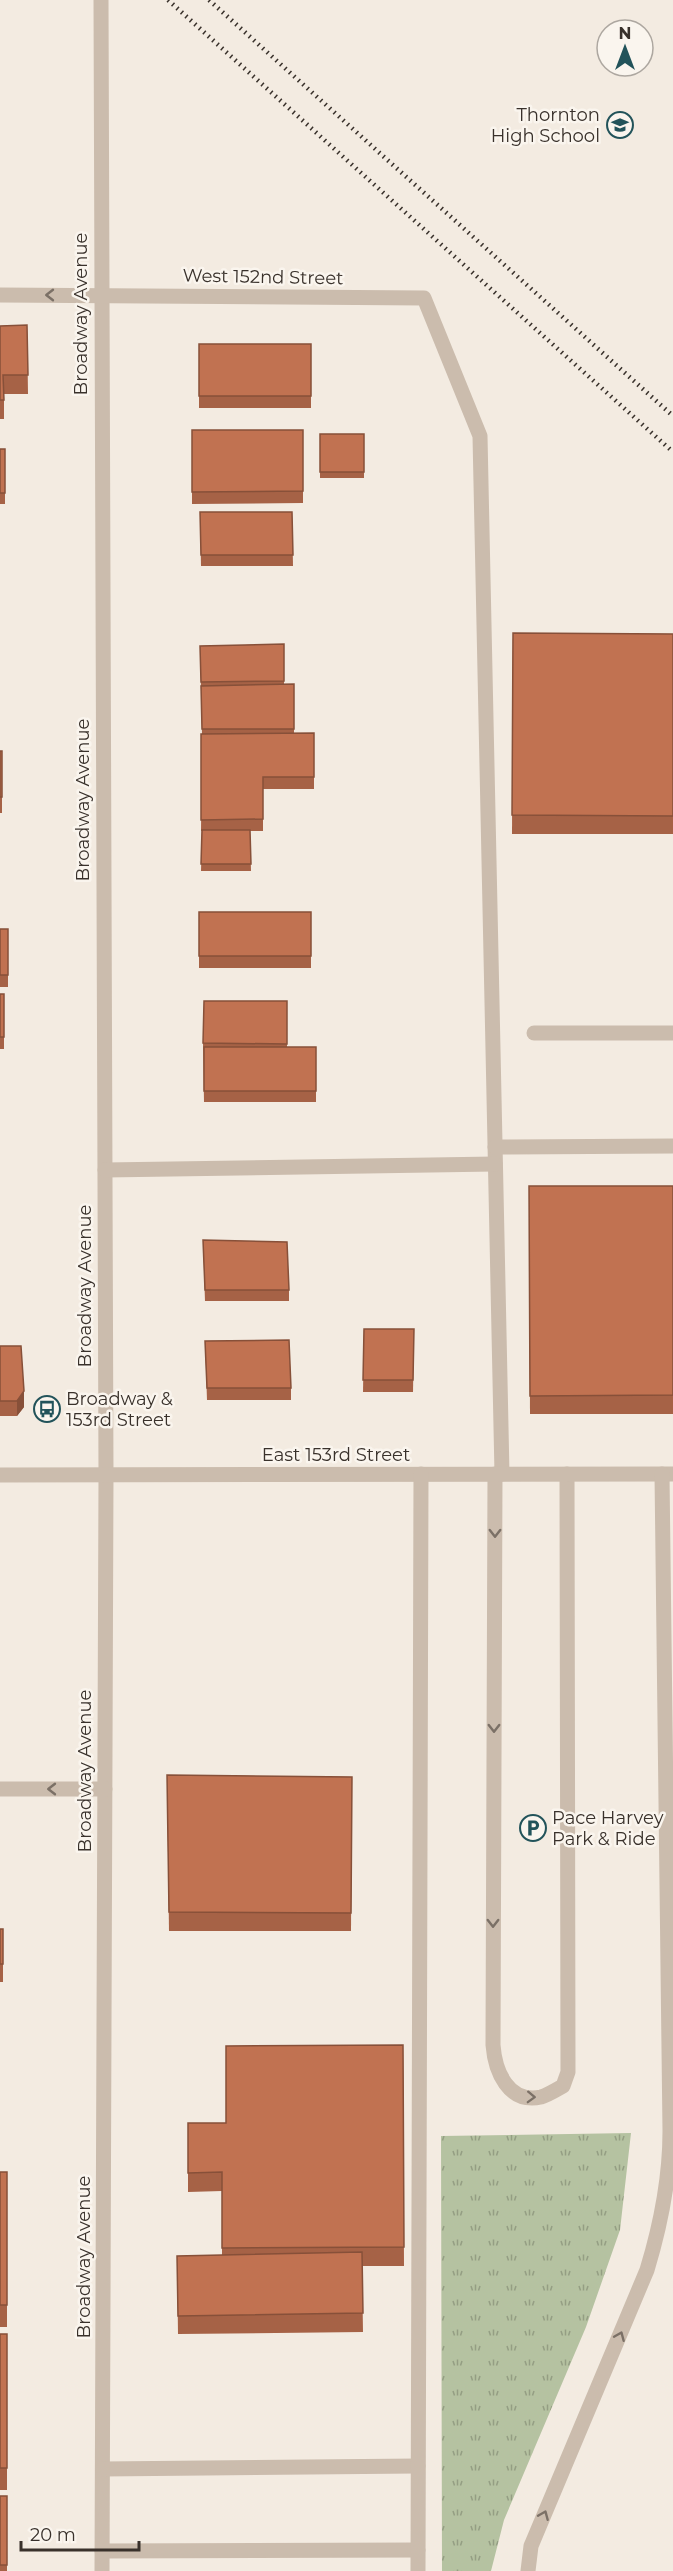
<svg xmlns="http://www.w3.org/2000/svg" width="673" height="2571" font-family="Montserrat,sans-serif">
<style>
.grass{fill:url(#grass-tufts)}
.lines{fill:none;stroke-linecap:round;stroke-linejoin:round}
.minor{stroke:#cbbcad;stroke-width:15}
.rail{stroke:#39312b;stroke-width:4.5;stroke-dasharray:1.5 4.5;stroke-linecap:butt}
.wall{fill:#a66246}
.shaded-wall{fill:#875039}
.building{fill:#c17251;stroke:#875039;stroke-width:1.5}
.oneway{stroke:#7b7066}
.labels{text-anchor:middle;stroke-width:5;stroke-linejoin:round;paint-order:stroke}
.poi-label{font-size:18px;fill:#39312b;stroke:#faf5ee;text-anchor:start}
.street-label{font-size:18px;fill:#39312b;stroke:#faf5ee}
</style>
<defs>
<pattern id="grass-tufts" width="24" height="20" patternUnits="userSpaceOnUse" patternTransform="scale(1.5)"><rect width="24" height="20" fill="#b5c2a1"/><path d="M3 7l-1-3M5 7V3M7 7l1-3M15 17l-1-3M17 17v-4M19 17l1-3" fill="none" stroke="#949e83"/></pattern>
</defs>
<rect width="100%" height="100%" fill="#f3ebe1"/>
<!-- grass -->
<polygon class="grass" points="631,2133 620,2230 586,2327 504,2520 491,2571 442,2571 441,2136"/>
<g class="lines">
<!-- minor -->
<g class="minor">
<polyline points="101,0 106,1475 102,2571"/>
<polyline points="0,295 424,298 480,436 502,1474"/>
<polyline points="534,1033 673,1033"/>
<polyline points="495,1147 673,1146"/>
<polyline points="105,1170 495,1164"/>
<path d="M495,1474L493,2045C495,2071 508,2104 541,2097C548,2095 556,2090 563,2086L568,2072L567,1474"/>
<polyline points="0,1475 673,1474"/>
<polyline points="0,1789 105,1789"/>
<polyline points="103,2469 418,2466"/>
<polyline points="102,2551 418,2550"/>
<polyline points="418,2571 421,1474"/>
<path d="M528,2571L531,2546L647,2270C661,2224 670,2179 670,2131L662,1474"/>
</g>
<!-- rail -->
<g class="rail">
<polyline points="168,0 673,452"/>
<polyline points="209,0 673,416"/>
</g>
</g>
<!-- wall -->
<g class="wall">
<polygon points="27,325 28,394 4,394 4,419 0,419 0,326"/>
<rect x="199" y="344" width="112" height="64"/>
<polygon points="192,430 303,430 303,503 192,504"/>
<rect x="320" y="434" width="44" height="44"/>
<rect x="0" y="449" width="5" height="55"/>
<polygon points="200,512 292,512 293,566 201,566"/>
<polygon points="513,633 673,634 673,834 512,834"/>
<polygon points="284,644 284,684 294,684 294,733 314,733 314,789 263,789 263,831 250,831 251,871 201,871 202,831 201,831 202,734 200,646"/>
<rect x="0" y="751" width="2" height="62"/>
<rect x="199" y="912" width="112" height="56"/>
<rect x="0" y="929" width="8" height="58"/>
<rect x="0" y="994" width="4" height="55"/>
<polygon points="287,1001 287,1047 316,1047 316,1102 204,1102 203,1043"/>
<polygon points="529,1186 673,1186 673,1414 530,1414"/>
<polygon points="203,1240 289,1290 289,1301 205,1301"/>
<polygon points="364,1329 414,1329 413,1392 363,1392"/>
<polygon points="205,1341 291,1388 291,1400 207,1400"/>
<polygon points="0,1346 24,1407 17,1416 0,1416"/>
<polygon points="167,1775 352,1777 351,1931 169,1931"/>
<rect x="0" y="1929" width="3" height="53"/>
<polygon points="403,2045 404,2266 362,2266 363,2332 178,2334 177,2256 222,2255 222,2191 188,2192 188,2123 226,2123"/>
<rect x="0" y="2172" width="7" height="155"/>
<rect x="0" y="2334" width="7" height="156"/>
<rect x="0" y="2496" width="7" height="75"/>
</g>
<!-- shaded-wall -->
<polygon class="shaded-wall" points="24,1391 24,1407 17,1416 17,1401"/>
<!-- building -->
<g class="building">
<polygon points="27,325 28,375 3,375 4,400 0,400 0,326"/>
<rect x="199" y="344" width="112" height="52"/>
<polygon points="192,430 303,430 303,491 192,492"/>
<rect x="320" y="434" width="44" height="38"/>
<rect x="0" y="449" width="5" height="44"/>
<polygon points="200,512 292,512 293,555 201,555"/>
<polygon points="513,633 673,634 673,816 512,815"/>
<polygon points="284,644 284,681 201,682 200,646"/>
<polygon points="294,684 294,729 202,729 201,686"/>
<polygon points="314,733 314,777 263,777 263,819 201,820 201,734"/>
<rect x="0" y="751" width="2" height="46"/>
<polygon points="202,830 250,830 251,864 201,864"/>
<rect x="199" y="912" width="112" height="44"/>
<rect x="0" y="929" width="8" height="46"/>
<rect x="0" y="994" width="4" height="43"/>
<polygon points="204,1001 287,1001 287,1044 203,1043"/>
<rect x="204" y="1047" width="112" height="44"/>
<polygon points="529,1186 673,1186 673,1395 530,1396"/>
<polygon points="203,1240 287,1242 289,1290 205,1290"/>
<polygon points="364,1329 414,1329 413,1380 363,1380"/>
<polygon points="289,1340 291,1388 207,1388 205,1341"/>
<polygon points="0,1346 21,1346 24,1391 17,1401 0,1401"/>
<polygon points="167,1775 352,1777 351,1913 169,1912"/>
<rect x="0" y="1929" width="3" height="35"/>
<polygon points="403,2045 404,2247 222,2248 222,2172 188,2173 188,2123 226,2123 226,2046"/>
<rect x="0" y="2172" width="7" height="133"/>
<polygon points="362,2252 363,2313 178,2316 177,2256"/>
<rect x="0" y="2334" width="7" height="134"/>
<rect x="0" y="2496" width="7" height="69"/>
</g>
<!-- one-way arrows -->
<defs><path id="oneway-chevron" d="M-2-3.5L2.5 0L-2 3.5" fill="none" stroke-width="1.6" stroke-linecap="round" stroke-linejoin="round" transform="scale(1.5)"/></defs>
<g class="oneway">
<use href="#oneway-chevron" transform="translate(50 295) rotate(180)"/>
<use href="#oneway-chevron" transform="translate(495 1533) rotate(90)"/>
<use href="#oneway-chevron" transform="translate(494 1728) rotate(90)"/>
<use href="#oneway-chevron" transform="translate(52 1789) rotate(-180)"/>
<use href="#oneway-chevron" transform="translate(493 1923) rotate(90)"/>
<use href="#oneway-chevron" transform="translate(531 2097) rotate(2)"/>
<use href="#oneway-chevron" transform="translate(620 2336) rotate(-67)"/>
<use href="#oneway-chevron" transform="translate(544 2515) rotate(-67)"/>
</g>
<!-- icons -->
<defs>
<symbol id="school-ring" viewBox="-11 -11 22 22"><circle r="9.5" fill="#faf5ee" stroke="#22535a" stroke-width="1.5"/><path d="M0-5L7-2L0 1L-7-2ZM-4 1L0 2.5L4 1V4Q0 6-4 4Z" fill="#22535a"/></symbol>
<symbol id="bus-ring" viewBox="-11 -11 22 22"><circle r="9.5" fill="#faf5ee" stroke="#22535a" stroke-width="1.5"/><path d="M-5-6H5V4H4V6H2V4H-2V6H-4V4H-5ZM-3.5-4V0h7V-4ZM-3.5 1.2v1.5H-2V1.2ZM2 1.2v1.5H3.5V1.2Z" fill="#22535a"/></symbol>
<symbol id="parking-ring" viewBox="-11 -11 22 22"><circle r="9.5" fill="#faf5ee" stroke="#22535a" stroke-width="1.5"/><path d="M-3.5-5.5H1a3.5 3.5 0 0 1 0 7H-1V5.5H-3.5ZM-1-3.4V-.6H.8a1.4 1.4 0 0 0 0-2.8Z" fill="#22535a"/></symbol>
</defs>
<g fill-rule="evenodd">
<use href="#school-ring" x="605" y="110" width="30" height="30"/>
<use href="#bus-ring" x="32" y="1394" width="30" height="30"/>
<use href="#parking-ring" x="518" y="1813" width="30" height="30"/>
</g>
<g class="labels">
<!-- poi labels -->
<g class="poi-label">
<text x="600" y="121" text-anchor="end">Thornton<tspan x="600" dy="21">High School</tspan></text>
<text x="66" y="1405">Broadway &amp;<tspan x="66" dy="21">153rd Street</tspan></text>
<text x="552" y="1824">Pace Harvey<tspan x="552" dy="21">Park &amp; Ride</tspan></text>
</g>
<!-- street labels -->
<g class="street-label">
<text transform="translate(263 277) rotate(1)" y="6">West 152nd Street</text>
<text transform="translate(81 314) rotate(-90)" y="6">Broadway Avenue</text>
<text transform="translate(83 800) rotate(-90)" y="6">Broadway Avenue</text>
<text transform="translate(85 1286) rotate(-90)" y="6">Broadway Avenue</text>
<text x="336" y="1461">East 153rd Street</text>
<text transform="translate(85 1771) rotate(-90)" y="6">Broadway Avenue</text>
<text transform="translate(84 2257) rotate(-90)" y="6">Broadway Avenue</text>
</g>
</g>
<!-- north arrow -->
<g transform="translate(625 48)"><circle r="28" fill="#faf5ee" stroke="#ada7a0" stroke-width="1.5"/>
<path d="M0-4.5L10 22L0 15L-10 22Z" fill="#22535a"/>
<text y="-9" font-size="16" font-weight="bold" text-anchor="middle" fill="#39312b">N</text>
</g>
<!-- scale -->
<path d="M21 2541v9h118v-9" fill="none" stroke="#39312b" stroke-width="3"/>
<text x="30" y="2541" font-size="18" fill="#39312b" stroke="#faf5ee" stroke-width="4.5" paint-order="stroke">20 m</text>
</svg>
